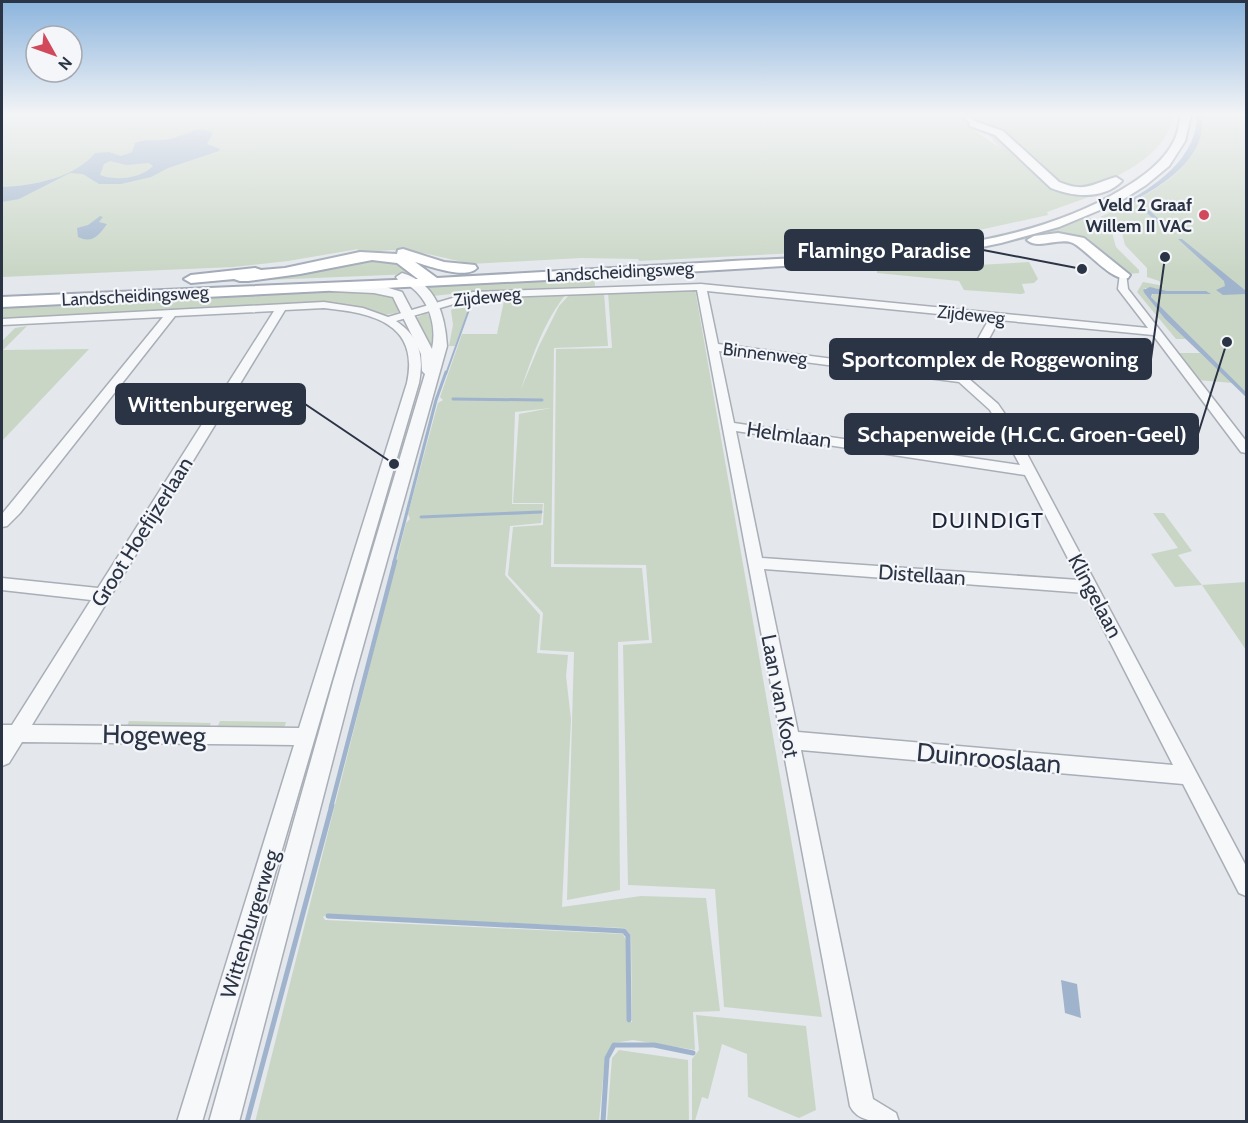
<svg xmlns="http://www.w3.org/2000/svg" width="1248" height="1123" font-family="Cabin,sans-serif">
<style>
.green{fill:#c9d6c5;fill-rule:evenodd}
.water{fill:#9fb4cc;fill-rule:evenodd}
.lines{fill:none;stroke-linecap:round;stroke-linejoin:round}
.stream-far3{stroke:#9fb4cc;stroke-width:2}
.stream-far2{stroke:#9fb4cc;stroke-width:3}
.stream-far1{stroke:#9fb4cc;stroke-width:4.5}
.stream{stroke:#9fb4cc;stroke-width:5}
.minor-casing{stroke:#a9aeb7;stroke-width:3}
.tertiary-casing{stroke:#a9aeb7;stroke-width:3}
.primary-casing{stroke:#a3abb8;stroke-width:4}
.minor{fill:#f7f8fa;fill-rule:evenodd}
.tertiary{fill:#f7f8fa;fill-rule:evenodd}
.primary{fill:#fff;fill-rule:evenodd}
.poi-dot{fill:#d1495b;stroke:#f4f6f9;stroke-width:2}
.labels{text-anchor:middle;stroke-width:4.5;stroke-linejoin:round;paint-order:stroke}
.far-poi-label{font-size:18px;font-weight:bold;fill:#2b3445;stroke:#f4f6f9;text-anchor:end}
.far-street-label{font-size:18px;fill:#2b3445;stroke:#f4f6f9}
.street-label{font-size:21px;fill:#2b3445;stroke:#f4f6f9}
.neighbourhood-label{font-size:22px;letter-spacing:1.5px;fill:#1d2536;stroke:#f4f6f9}
.near-street-label{font-size:26px;fill:#2b3445;stroke:#f4f6f9}
.leader{fill:none;stroke:#2b3445;stroke-width:2}
.callout-dot{fill:#2b3445;stroke:#f4f6f9;stroke-width:2}
.callout{fill:#2b3445;stroke:#2b3445;stroke-width:2}
.callout-label{font-size:22px;text-anchor:middle;font-weight:bold;fill:#fff}
</style>
<rect width="100%" height="100%" fill="#e4e7ec"/>
<!-- green -->
<g class="green">
<path d="M2,115H961L978,133L1000,148L971,115L1173,116C1167,152 1130,169 1101,185L1100,193L1047,212L1048,215L938,239L875,249L639,261L638,259L581,258L471,264L428,254L392,250L356,253L358,249L288,261L233,267L2,277Z"/>
<path d="M1201,115H1246V392L1151,297L1157,288H1145V294L1165,319L1186,339H1176L1137,292L1143,282L1164,286L1159,281L1147,277V268L1125,245L1121,229L1108,218L1106,220L1100,217C1139,200 1209,169 1201,115Z"/>
<polygon points="1086,216 1111,229 1116,247 1139,270 1139,273 1126,274 1105,259 1057,235 994,244"/>
<polygon points="979,253 984,259 978,262 978,265 1029,262 1038,279 1034,283 1022,284 1025,293 1021,294 964,290 959,281 877,273 877,269 818,271 787,269"/>
<polygon points="367,259 397,262 413,274 217,282"/>
<polygon points="594,276 595,286 478,291 433,296 423,285"/>
<polygon points="695,289 822,1017 724,1007 715,889 628,885 623,645 652,643 646,565 554,564 556,349 612,348 608,292"/>
<polygon points="331,292 373,292 393,295 401,310 396,313 384,315 351,305 329,303 2,320 2,305"/>
<path d="M567,293C544,321 533,355 521,389L539,346L559,306L571,293H604L608,346L554,348L551,567L642,568L649,640L618,642L620,890L567,900L574,652L540,650L543,613L508,575L513,527L543,525L544,503H513L519,414L551,408L515,412L512,504H543L541,523L510,526L505,575L540,615L537,653L568,655L566,676L571,719L562,907L641,896L706,898L720,1011L693,1012L695,1050L633,1040L613,1043L605,1057L599,1121L255,1122L406,523L410,519L408,514L438,403L443,400L440,397L462,334H497L505,296ZM326,915L625,928L631,936L632,1022H627L626,940L623,934L325,920L323,917Z"/>
<polygon points="473,298 455,346 449,346 453,325 451,310"/>
<polygon points="427,313 433,322 436,348 431,352 416,318"/>
<polygon points="27,326 3,350 89,349 2,441 2,341 15,328"/>
<polygon points="1177,353 1200,353 1233,383 1197,380"/>
<polygon points="1153,513 1164,513 1192,551 1178,555 1202,585 1246,582 1246,650 1202,585 1175,587 1151,554 1178,548"/>
<polygon points="129,721 211,723 209,727 127,726"/>
<polygon points="220,721 286,722 284,729 217,728"/>
<polygon points="696,1015 806,1026 816,1110 799,1118 748,1097 747,1054 722,1044 708,1099 702,1097 695,1121 692,1121 692,1059 699,1050"/>
<polygon points="619,1050 688,1060 689,1121 607,1121 612,1058"/>
</g>
<!-- water -->
<g class="water">
<path d="M1197,115H1201C1209,154 1167,183 1137,199L1175,234H1170L1135,202L1124,207L1120,205C1155,187 1197,158 1197,115Z"/>
<path d="M204,129L213,133L207,144L220,149L219,151L168,168L151,177L121,184H99L83,174L70,173L19,199L2,202V187C32,186 75,178 95,153L109,152L121,156L132,152L135,143C143,139 153,141 163,140C178,139 189,130 204,129ZM110,161L126,165L149,163L153,166C140,179 116,181 100,175L104,164Z"/>
<path d="M100,216L103,217L99,222L107,224C99,235 93,244 78,237L77,228L88,225Z"/>
<polygon points="1178,239 1182,239 1246,291 1246,294 1223,295 1216,290 1225,286 1224,281"/>
<polygon points="1150,287 1167,291 1206,291 1211,294 1152,294 1151,297 1246,392 1246,397 1165,319 1145,294 1143,290"/>
<polygon points="1061,980 1077,984 1081,1018 1065,1013"/>
</g>
<g class="lines">
<!-- stream-far3 -->
<polyline class="stream-far3" points="446,374 471,304"/>
<!-- stream-far2 -->
<g class="stream-far2">
<polyline points="453,399 542,400"/>
<polyline points="421,517 541,512"/>
<polyline points="394,562 436,400 446,372"/>
</g>
<!-- stream-far1 -->
<polyline class="stream-far1" points="331,807 395,561"/>
<!-- stream -->
<g class="stream">
<polyline points="328,916 624,931 628,936 629,1020"/>
<polyline points="247,1122 332,805"/>
<polyline points="603,1122 607,1058 614,1045 654,1045 693,1053"/>
</g>
<defs>
<g id="minor">
<polygon points="962,115 968,115 978,124 972,125"/>
<path d="M1120,273H1126L1128,289L1246,441V453L1241,452L1153,335L999,320L968,378L998,404L1009,420L1246,866V896L1239,893L1183,784L801,750L873,1099L896,1113L899,1122C880,1122 858,1123 850,1106L697,290L474,298L396,321C420,337 424,356 419,383L202,1122H177L294,745L22,742L9,763L2,766V725H12L91,600L2,590V578L98,588L274,311L175,316L20,513L7,526L2,527V514L163,317L2,325V319L324,302L363,308L388,317L473,292L701,284L1148,328L1118,289ZM707,291L989,319L958,375L718,344ZM324,308C372,313 420,323 407,383L299,728L32,725L285,310ZM719,351L959,382L990,410L1020,465L734,423ZM736,431L1025,475L1079,580L762,558ZM764,569L1085,593L1173,765L798,732Z"/>
</g>
<path id="tertiary" d="M402,273C436,283 445,314 447,346L353,682L239,1122H209L333,682L425,374L422,371L421,354L393,297L374,293L331,291L325,287L331,283L382,286L402,292L432,349C438,320 425,290 398,280L396,277Z"/>
<g id="primary">
<path d="M1181,115H1191L1185,141L1169,166L1146,185L1119,202L1059,227L1001,243L957,252L867,261L567,279L2,307V297L418,279L397,263L372,260L300,274L248,281H240L234,279L191,283L184,279L191,275L255,268L261,270L285,268L360,252L397,254L398,250L403,249L444,262L475,265L477,268C466,280 429,266 415,262L437,278C530,273 624,267 718,262C848,254 1006,259 1121,190C1141,178 1163,163 1174,141C1178,134 1179,123 1181,115Z"/>
<path d="M974,121L1003,131L1059,182C1085,193 1092,184 1116,177L1122,181C1103,200 1073,197 1051,188L995,135L970,126L969,124Z"/>
<path d="M1058,233L1084,238L1130,275L1128,278C1112,282 1088,251 1073,243C1059,237 1037,250 1027,240L1034,236Z"/>
</g>
</defs>
<!-- minor casing -->
<use href="#minor" class="minor-casing"/>
<!-- tertiary casing -->
<use href="#tertiary" class="tertiary-casing"/>
<!-- primary casing -->
<use href="#primary" class="primary-casing"/>
<!-- minor -->
<use href="#minor" class="minor"/>
<!-- tertiary -->
<use href="#tertiary" class="tertiary"/>
<!-- primary -->
<use href="#primary" class="primary"/>
</g>
<!-- sky -->
<linearGradient id="sky" x2="0" y2="1"><stop stop-color="#8bb4dd"/><stop offset="0.42" stop-color="#f3f4f6"/><stop offset="1" stop-color="#f3f4f6" stop-opacity="0"/></linearGradient>
<rect width="1248" height="272" fill="url(#sky)"/>
<!-- markers -->
<circle class="poi-dot" cx="1204" cy="215" r="6"/>
<g class="labels">
<!-- far-poi labels -->
<g class="far-poi-label">
<text x="1192" y="211">Veld 2 Graaf<tspan x="1192" dy="21">Willem II VAC</tspan></text>
</g>
<!-- far-street labels -->
<g class="far-street-label">
<text transform="translate(620 272) rotate(-3)" y="6">Landscheidingsweg</text>
<text transform="translate(135 296) rotate(-3)" y="6">Landscheidingsweg</text>
<text transform="translate(487 297) rotate(-6)" y="6">Zijdeweg</text>
<text transform="translate(971 315) rotate(6)" y="6">Zijdeweg</text>
<text transform="translate(765 354) rotate(7)" y="6">Binnenweg</text>
</g>
<!-- street labels -->
<g class="street-label">
<text transform="translate(789 435) rotate(8)" y="7">Helmlaan</text>
<text transform="translate(142 532) rotate(-58)" y="7">Groot Hoefijzerlaan</text>
<text transform="translate(922 575) rotate(4)" y="7">Distellaan</text>
<text transform="translate(1095 596) rotate(62)" y="7">Klingelaan</text>
<text transform="translate(780 696) rotate(79)" y="7">Laan van Koot</text>
<text transform="translate(250 924) rotate(-73)" y="7">Wittenburgerweg</text>
</g>
<!-- neighbourhood labels -->
<g class="neighbourhood-label">
<text x="988" y="528">DUINDIGT</text>
</g>
<!-- near-street labels -->
<g class="near-street-label">
<text transform="translate(154 735) rotate(1)" y="9">Hogeweg</text>
<text transform="translate(989 758) rotate(5)" y="9">Duinrooslaan</text>
</g>
</g>
<!-- callouts -->
<path class="leader" d="M1082 269L983 250M1165 257L1151 359M394 464L305 404M1227 342L1198 434"/>
<g class="callout-dot">
<circle cx="1082" cy="269" r="6"/>
<circle cx="1165" cy="257" r="6"/>
<circle cx="394" cy="464" r="6"/>
<circle cx="1227" cy="342" r="6"/>
</g>
<g class="callout">
<rect x="785" y="230" width="198" height="40" rx="6"/>
<rect x="830" y="339" width="321" height="40" rx="6"/>
<rect x="116" y="384" width="189" height="40" rx="6"/>
<rect x="845" y="414" width="353" height="40" rx="6"/>
</g>
<g class="callout-label">
<text x="884" y="258">Flamingo Paradise</text>
<text x="990" y="367">Sportcomplex de Roggewoning</text>
<text x="210" y="412">Wittenburgerweg</text>
<text x="1022" y="442">Schapenweide (H.C.C. Groen-Geel)</text>
</g>
<!-- border -->
<rect width="1248" height="1123" fill="none" stroke="#2b3445" stroke-width="6"/>
<!-- north arrow -->
<g transform="translate(54 54) rotate(130)"><circle r="28" fill="#f4f6f9" stroke="#a4a8b1" stroke-width="1.5"/>
<path d="M0-4.5L10 22L0 15L-10 22Z" fill="#d1495b"/>
<text y="-9" font-size="16" font-weight="bold" text-anchor="middle" fill="#2b3445">N</text>
</g>
</svg>
